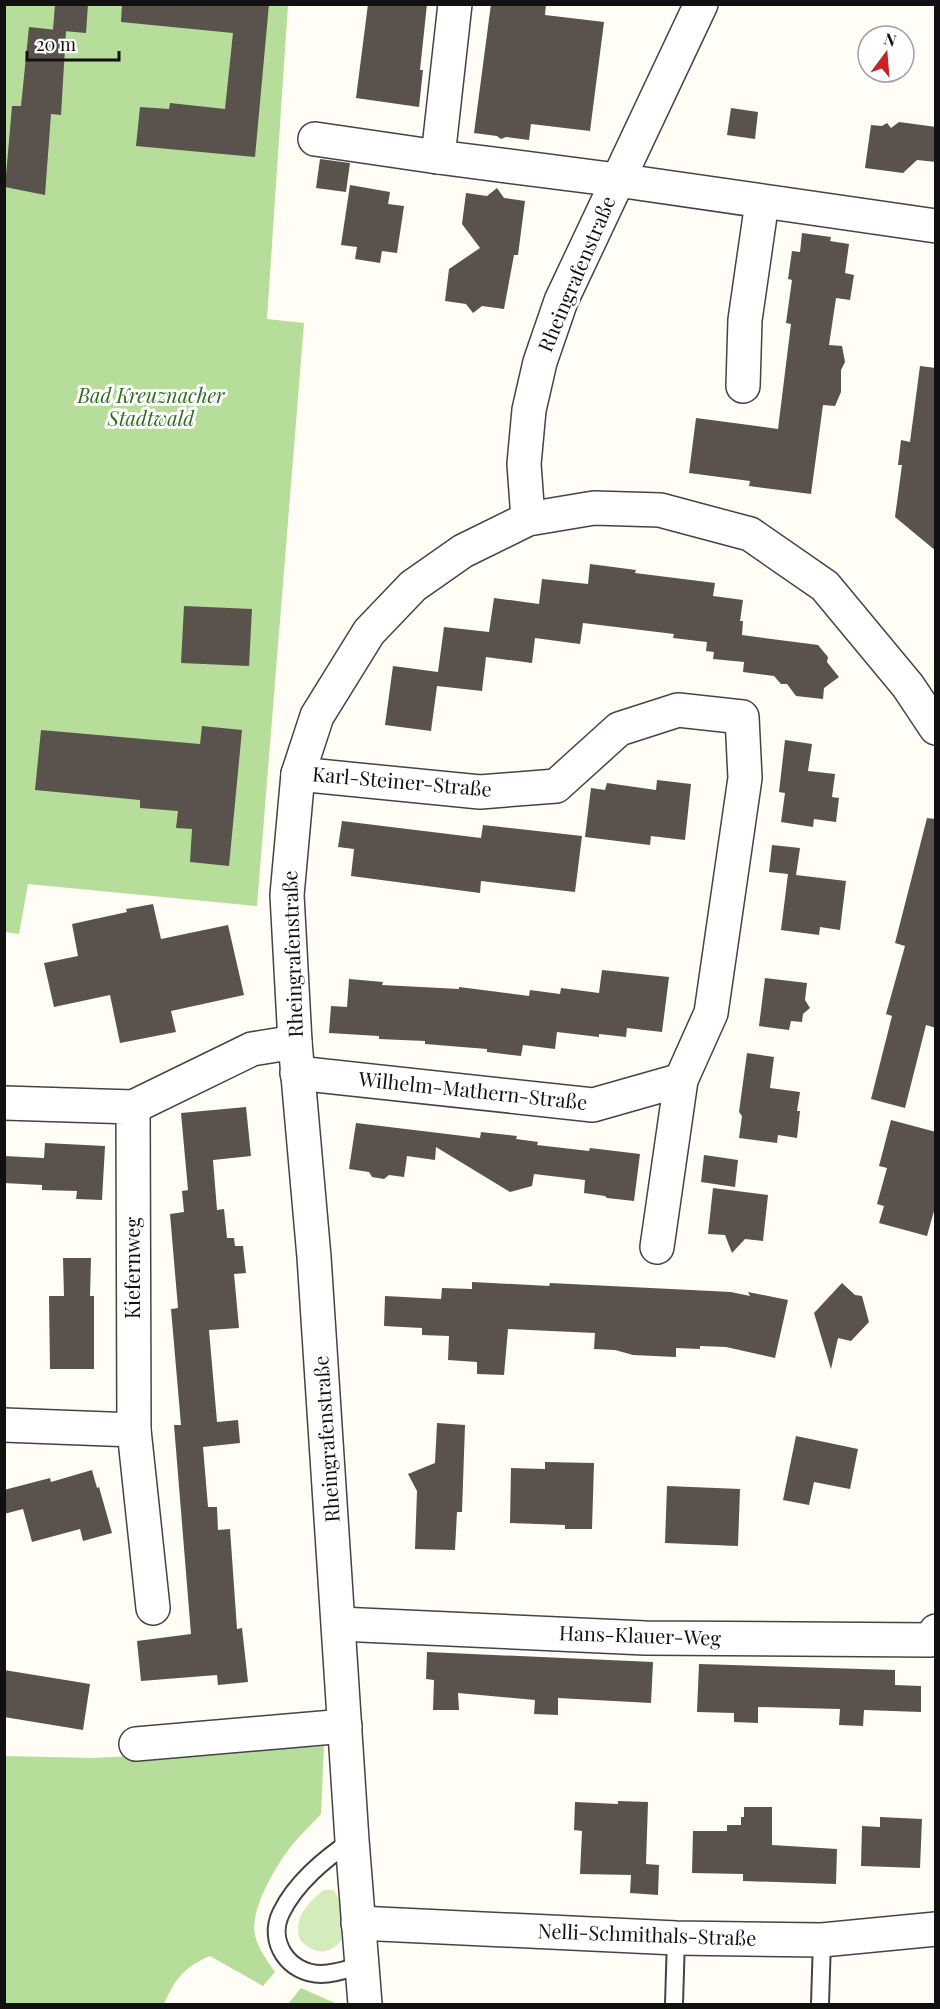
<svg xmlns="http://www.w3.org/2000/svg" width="940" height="2009" font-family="'Playfair Display',serif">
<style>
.green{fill:#d4ecbc}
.forest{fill:#b7dd9a}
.building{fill:#5a524d}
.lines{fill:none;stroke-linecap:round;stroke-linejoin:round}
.service-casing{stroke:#444;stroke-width:20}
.minor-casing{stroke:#444;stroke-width:36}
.tertiary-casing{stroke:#444;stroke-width:36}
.service{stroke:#fff;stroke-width:16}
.minor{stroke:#fff;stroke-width:33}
.tertiary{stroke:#fff;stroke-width:33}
.labels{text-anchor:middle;stroke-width:6;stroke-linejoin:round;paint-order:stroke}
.street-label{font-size:20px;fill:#111;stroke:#fff}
.park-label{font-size:20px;font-style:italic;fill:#2c6d1d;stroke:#fff}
</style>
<rect width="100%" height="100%" fill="#fffdf5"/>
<!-- green -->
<path class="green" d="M324,1890H334C345,1911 344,1918 341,1941C328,1956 314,1954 300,1940C293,1918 307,1903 324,1890Z"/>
<!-- forest -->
<g class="forest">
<polygon points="5,5 288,5 267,319 304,323 257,906 28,884 19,934 5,932"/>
<path d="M324,1746L321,1814C312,1824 301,1834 292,1845C277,1864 249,1910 255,1935C258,1949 267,1960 275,1972L263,1986L210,1956C184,1967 175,1979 164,2004H5V1756L93,1758Z"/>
<polygon points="301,1988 337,2004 288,2004"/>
</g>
<!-- building -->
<g class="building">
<polygon points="55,4 88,4 86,33 53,30"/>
<polygon points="122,4 269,4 255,157 136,146 140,107 169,109 170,103 225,109 233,33 121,22"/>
<polygon points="368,4 427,4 420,70 423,70 419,107 356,98"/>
<polygon points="491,4 546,4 545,15 604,22 590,131 531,124 529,140 506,137 501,139 497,136 474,133"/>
<polygon points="29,27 66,31 61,115 51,114 45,195 5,187 12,106 21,106"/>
<polygon points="731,108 758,112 755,139 727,135"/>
<polygon points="899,122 936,127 936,162 917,160 903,173 865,168 871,125 882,126 887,123 891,128"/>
<polygon points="320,159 350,163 346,192 316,188"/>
<polygon points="350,185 390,192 388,204 404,206 397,253 382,251 380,263 355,259 357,247 341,245"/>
<polygon points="497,188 504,198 525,201 518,255 514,255 504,309 482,306 473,313 466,304 445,301 449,269 480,248 462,224 466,193 487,196"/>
<polygon points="802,233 831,237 830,241 849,244 845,273 854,275 850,300 836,298 829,345 842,346 845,362 841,370 841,392 835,406 823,405 811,494 749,486 750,481 689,473 696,418 778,429 791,324 786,323 792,280 788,279 792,251 800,252"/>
<polygon points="920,366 936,368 936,551 895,517 902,465 898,465 901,440 910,442"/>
<polygon points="590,564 636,570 635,573 715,583 713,596 743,600 740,621 743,621 742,635 818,645 828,657 827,662 839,677 824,688 823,699 796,696 787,684 781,684 774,676 743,672 744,662 713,659 714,652 706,651 707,642 673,638 674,634 583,623 580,644 535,638 532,663 486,657 482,691 437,686 431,731 385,725 393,666 438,672 444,627 489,632 494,598 539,604 542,579 588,584"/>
<polygon points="184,606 252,609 249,666 181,663"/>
<polygon points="202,726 242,730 229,866 190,862 192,829 176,828 178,811 140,808 140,800 35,790 41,730 200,744"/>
<polygon points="785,740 812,744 808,771 835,774 832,797 839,798 836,822 814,819 813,827 781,822 785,793 779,792"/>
<polygon points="657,780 691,784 685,840 651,836 650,845 585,837 591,788 605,790 607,783 656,790"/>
<polygon points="927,818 936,819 936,1028 926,1025 905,1108 871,1099 892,1016 886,1014 905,946 895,943"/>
<polygon points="342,821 481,838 483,825 582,836 575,892 481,881 480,893 351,876 354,849 338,847"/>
<polygon points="772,845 800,848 796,875 846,881 840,930 820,927 819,935 781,930 788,874 769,872"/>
<polygon points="153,904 161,939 228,925 244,995 171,1011 176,1032 120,1043 110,995 54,1007 44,963 78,956 72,924 127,912 126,909"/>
<polygon points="602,970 669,977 662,1032 627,1028 626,1037 599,1034 599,1037 557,1032 555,1049 523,1045 521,1056 487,1052 487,1049 425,1044 425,1041 379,1039 379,1036 329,1033 331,1006 347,1007 349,979 383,982 382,985 459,989 459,987 529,996 530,990 560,994 561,988 599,993"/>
<polygon points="765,978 807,983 805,1000 810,1008 803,1014 802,1022 791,1021 789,1030 759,1026"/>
<polygon points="747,1053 774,1057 770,1088 800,1092 797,1111 800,1111 797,1138 778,1135 777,1143 739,1138 742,1116 739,1112"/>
<polygon points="246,1107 251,1156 213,1160 217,1210 224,1209 227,1238 234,1238 235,1246 243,1246 246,1273 234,1274 239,1328 209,1330 217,1422 238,1420 240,1443 203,1447 208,1507 217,1507 218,1530 230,1529 237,1629 242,1628 248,1682 218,1685 217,1675 141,1681 137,1641 191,1634 174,1425 181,1425 171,1309 178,1308 170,1214 184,1212 182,1191 188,1190 181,1113"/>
<polygon points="891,1120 936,1132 936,1204 927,1236 879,1223 884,1206 877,1204 887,1168 879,1166"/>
<polygon points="356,1123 480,1138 481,1132 517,1136 516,1139 538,1142 537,1145 589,1151 590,1148 640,1154 634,1201 607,1198 605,1196 584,1193 585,1180 534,1174 532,1186 510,1192 436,1147 435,1160 407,1156 404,1177 389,1175 384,1179 372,1177 369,1172 349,1169"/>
<polygon points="45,1143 105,1146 102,1200 76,1199 77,1191 42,1190 42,1185 4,1183 4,1156 44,1158"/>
<polygon points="704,1155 738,1160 735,1187 701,1182"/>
<polygon points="713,1188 768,1195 763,1241 745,1239 732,1253 725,1235 708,1234"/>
<polygon points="63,1258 91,1258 90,1296 94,1296 94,1369 50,1369 49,1296 64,1296"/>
<polygon points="472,1282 549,1286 550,1283 671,1289 731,1292 750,1296 748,1292 788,1300 775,1358 726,1347 700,1346 700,1349 676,1348 676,1357 633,1355 615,1350 594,1349 595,1333 508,1329 504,1375 477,1374 477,1362 448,1360 449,1336 422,1335 422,1328 384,1326 385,1296 441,1299 442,1288 472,1289"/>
<polygon points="842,1283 855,1295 862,1296 869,1322 851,1341 838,1338 831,1369 814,1313"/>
<polygon points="437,1423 465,1425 462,1512 457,1512 455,1550 415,1549 417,1491 408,1474 435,1463"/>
<polygon points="796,1436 858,1449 850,1489 814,1482 809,1505 783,1500"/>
<polygon points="545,1462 594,1463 592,1529 565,1529 565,1525 510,1523 511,1468 545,1469"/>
<polygon points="92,1470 97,1488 99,1487 112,1533 83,1541 80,1529 32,1542 23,1509 4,1514 4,1490 50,1478 51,1482"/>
<polygon points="667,1486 740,1489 738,1546 665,1543"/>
<polygon points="427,1652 653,1662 651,1703 558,1698 558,1715 534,1714 535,1700 458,1693 459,1710 433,1710 434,1680 426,1679"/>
<polygon points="699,1664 895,1670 895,1685 921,1686 921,1712 864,1710 863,1726 839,1725 840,1709 758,1707 758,1723 734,1722 734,1713 697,1712"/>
<polygon points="4,1670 90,1684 83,1730 4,1717"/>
<polygon points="618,1801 648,1802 646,1864 659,1865 658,1895 630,1893 631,1875 580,1874 582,1831 574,1830 575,1802 618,1804"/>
<polygon points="744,1807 772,1807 772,1845 837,1849 836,1884 743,1881 743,1874 692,1873 693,1831 727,1831 727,1825 741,1825 741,1817 744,1817"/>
<polygon points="880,1817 922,1819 920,1868 861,1866 862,1826 880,1827"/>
</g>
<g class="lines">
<defs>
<g id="service">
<path d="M352,1840C325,1859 296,1882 281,1913C267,1942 289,1974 321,1974C335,1974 349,1969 362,1965"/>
<polyline points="674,2004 676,1938"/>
<polyline points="820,2004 822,1940"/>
</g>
<g id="minor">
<polyline points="455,4 438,157 617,180 936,226"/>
<polyline points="315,139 438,157"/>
<polyline points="743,386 745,320 762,202"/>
<polyline points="297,1073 593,1105 681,1080 711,1013 745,778 742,717 678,710 619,729 556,786 480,792 298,774"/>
<polyline points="4,1103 133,1107 134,1430 4,1425"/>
<polyline points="133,1107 252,1049 295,1042"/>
<polyline points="657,1247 681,1080"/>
<polyline points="134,1430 153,1608"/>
<polyline points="339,1624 645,1638 931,1640 936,1631"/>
<polyline points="136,1744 345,1726"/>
<polyline points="358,1923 676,1938 822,1940 936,1929"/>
<polyline points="365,2004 352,1840 314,1257 295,1042 287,895 298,774 317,716 369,632 413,586 463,551 528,519 594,508 660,510 750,534 825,586 908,686 936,728"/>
</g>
<polyline id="tertiary" points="528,519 524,464 529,410 540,362 561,301 701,4"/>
</defs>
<!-- service casing -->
<use href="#service" class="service-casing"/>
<!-- minor casing -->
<use href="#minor" class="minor-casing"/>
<!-- tertiary casing -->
<use href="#tertiary" class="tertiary-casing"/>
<!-- service -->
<use href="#service" class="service"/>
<!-- minor -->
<use href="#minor" class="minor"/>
<!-- tertiary -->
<use href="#tertiary" class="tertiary"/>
</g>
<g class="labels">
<!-- street labels -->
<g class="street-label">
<text transform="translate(577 274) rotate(-67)" y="7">Rheingrafenstraße</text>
<text transform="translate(402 782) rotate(5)" y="7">Karl-Steiner-Straße</text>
<text transform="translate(293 954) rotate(-92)" y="7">Rheingrafenstraße</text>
<text transform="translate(473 1091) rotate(6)" y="7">Wilhelm-Mathern-Straße</text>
<text transform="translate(133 1268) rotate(-90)" y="7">Kiefernweg</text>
<text transform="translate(327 1439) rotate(-94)" y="7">Rheingrafenstraße</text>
<text transform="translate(640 1636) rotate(2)" y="7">Hans-Klauer-Weg</text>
<text transform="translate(647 1935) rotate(2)" y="7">Nelli-Schmithals-Straße</text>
</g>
<!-- park labels -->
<g class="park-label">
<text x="151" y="403">Bad Kreuznacher<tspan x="151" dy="23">Stadtwald</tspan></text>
</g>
</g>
<!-- border -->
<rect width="940" height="2009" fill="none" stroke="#111111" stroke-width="12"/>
<!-- north arrow -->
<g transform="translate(886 54) rotate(16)"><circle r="28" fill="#ffffff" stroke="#a0a0a0" stroke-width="1.5"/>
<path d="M0-4.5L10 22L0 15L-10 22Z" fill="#c82226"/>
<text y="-9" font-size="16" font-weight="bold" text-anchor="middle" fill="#111111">N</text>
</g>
<!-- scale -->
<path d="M27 51v9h92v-9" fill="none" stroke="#111111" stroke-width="3"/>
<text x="36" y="51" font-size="18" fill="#111111" stroke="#ffffff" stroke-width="4.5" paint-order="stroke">20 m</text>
</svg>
